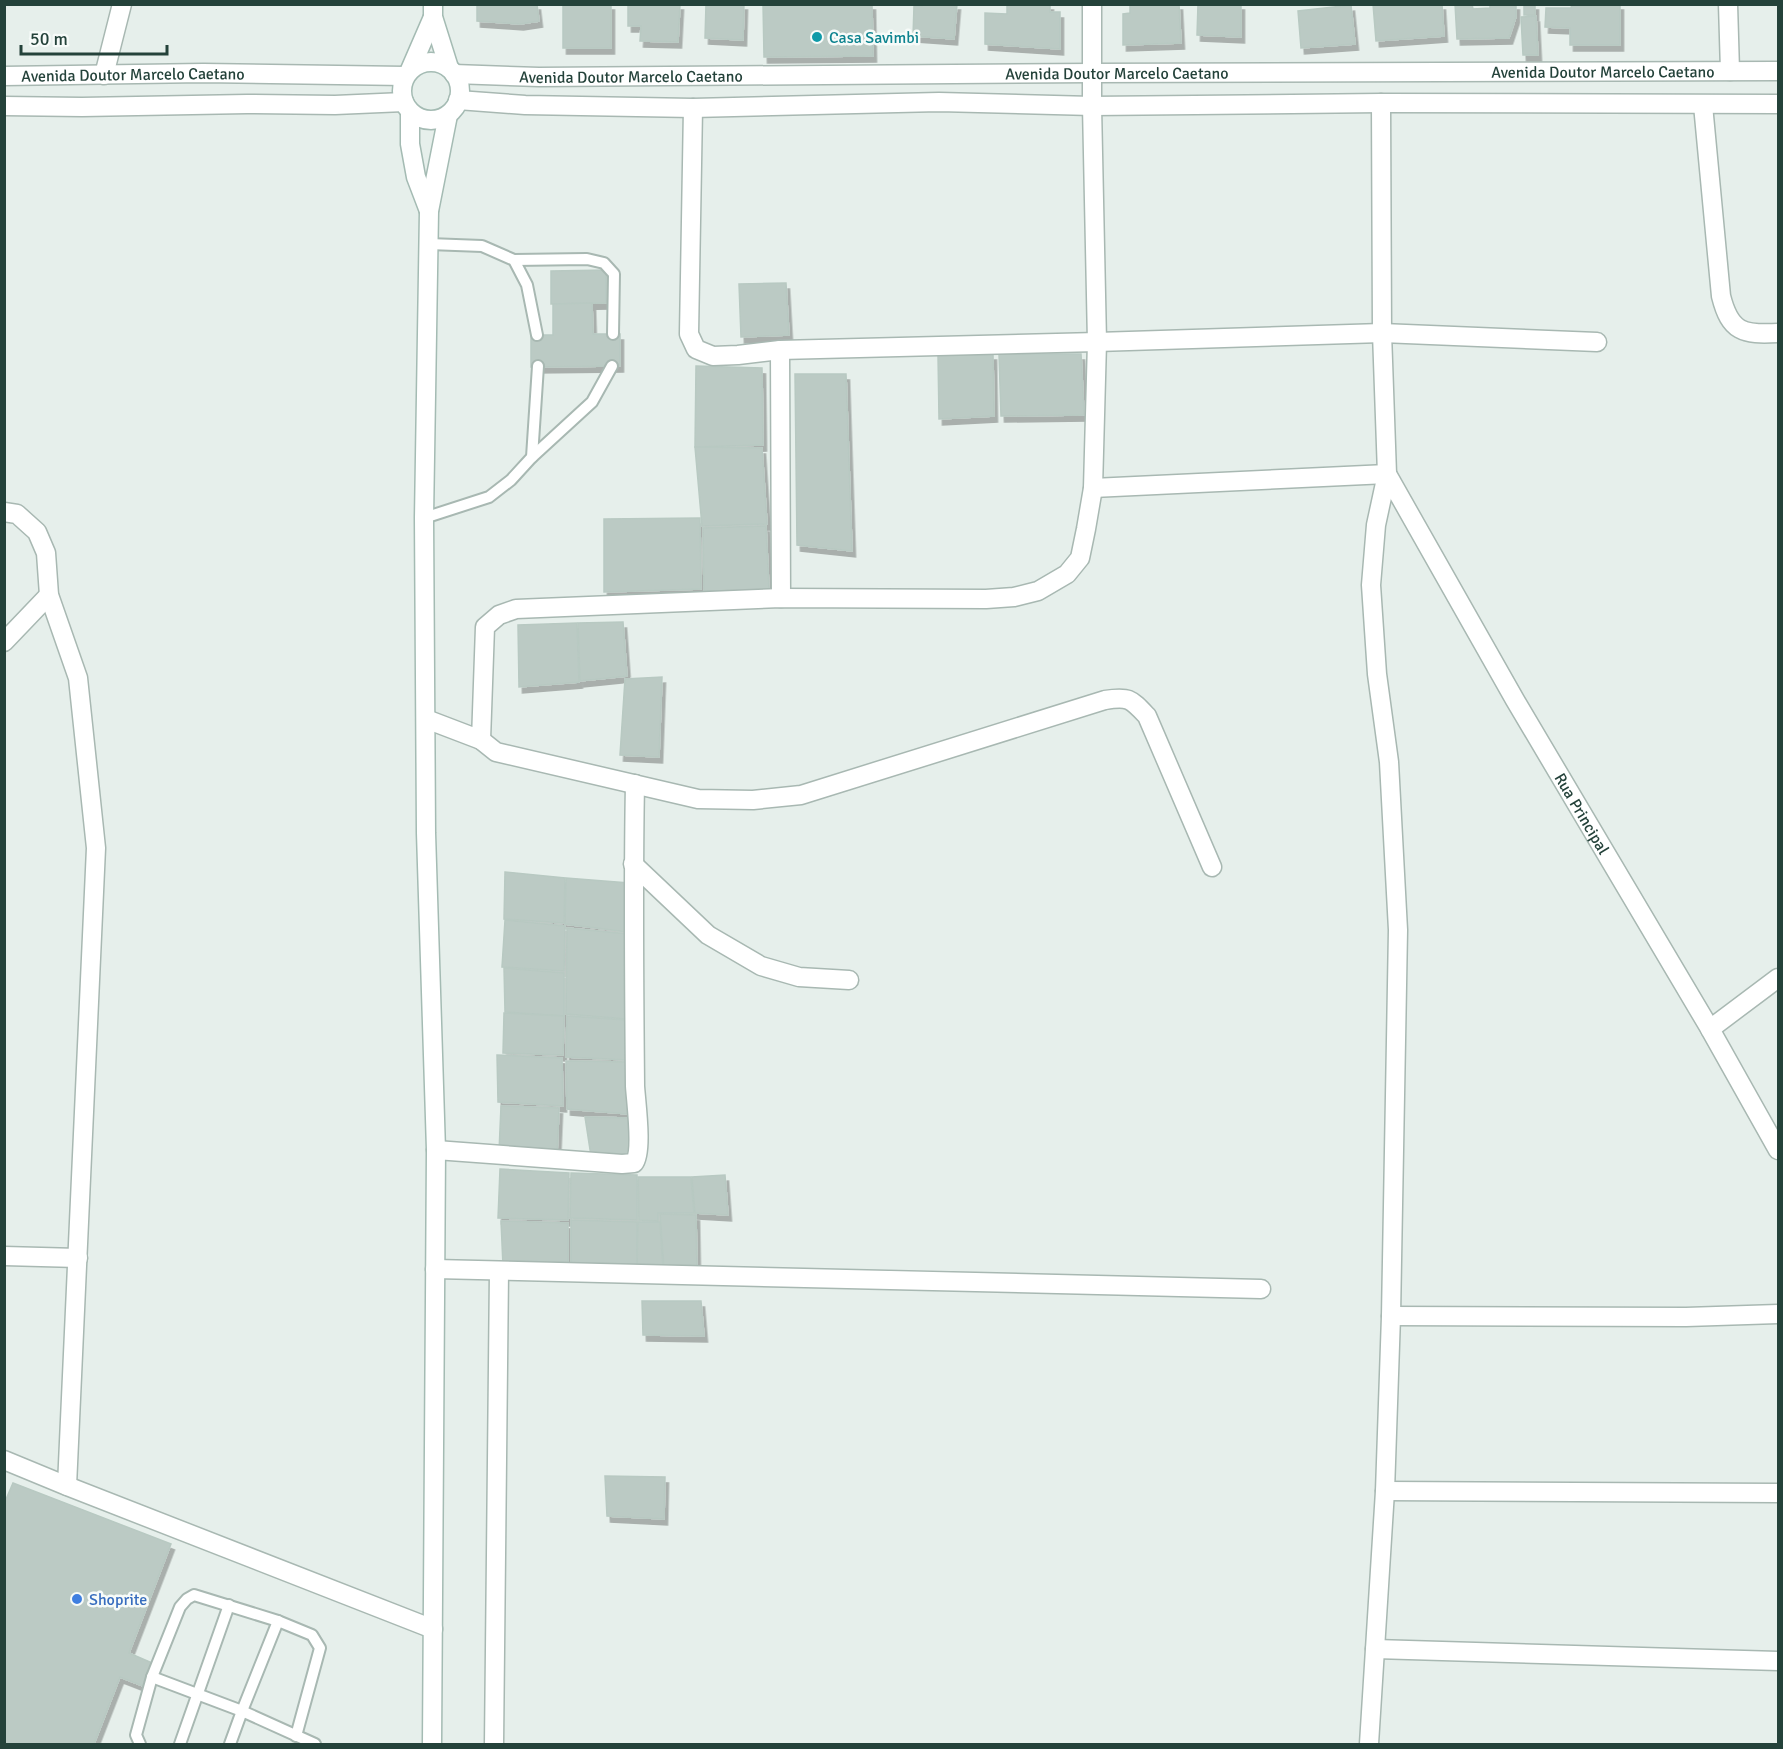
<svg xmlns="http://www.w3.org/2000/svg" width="1783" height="1749" font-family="Signika,sans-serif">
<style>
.building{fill:#bbcac4;stroke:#b8c9c2;stroke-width:1.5;filter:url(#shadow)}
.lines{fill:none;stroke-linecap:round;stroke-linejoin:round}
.service-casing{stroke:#a8b8b2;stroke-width:14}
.minor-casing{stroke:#a8b8b2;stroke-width:21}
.tertiary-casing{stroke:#a8b8b2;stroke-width:21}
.secondary-casing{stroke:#a4bbb3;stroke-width:21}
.service{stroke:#fff;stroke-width:10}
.minor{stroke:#fff;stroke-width:18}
.tertiary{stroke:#fff;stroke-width:18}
.secondary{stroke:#fff;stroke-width:18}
.culture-dot{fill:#0f9aa8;stroke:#f7fbf9;stroke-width:2}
.shop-dot{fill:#3f7fe0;stroke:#f7fbf9;stroke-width:2}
.labels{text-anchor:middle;stroke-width:5;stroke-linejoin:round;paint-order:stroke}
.culture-label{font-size:16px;fill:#0d838f;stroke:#f7fbf9;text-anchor:start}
.street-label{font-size:16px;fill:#24423a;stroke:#f7fbf9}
.shop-label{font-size:16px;fill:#366cbe;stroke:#f7fbf9;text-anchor:start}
</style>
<defs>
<filter id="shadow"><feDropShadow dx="3.5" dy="6" stdDeviation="0" flood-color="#0004"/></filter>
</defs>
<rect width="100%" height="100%" fill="#e6efeb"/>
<!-- building -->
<g class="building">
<polygon points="477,4 537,4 539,21 520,24 477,21"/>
<rect x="563" y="4" width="48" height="44"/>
<polygon points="628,4 680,4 678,42 640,41 641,26 628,26"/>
<polygon points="706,4 744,4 743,40 705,38"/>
<polygon points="763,4 872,4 873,56 764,57"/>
<polygon points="922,4 957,4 954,39 913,36 914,6 922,6"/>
<polygon points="1007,4 1050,4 1050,12 1060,12 1060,49 985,44 985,13 1007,14"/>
<polygon points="1130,4 1179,4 1181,43 1123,45 1123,14 1130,13"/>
<polygon points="1198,4 1241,4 1241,37 1197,35"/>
<polygon points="1373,4 1442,4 1444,36 1376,41"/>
<polygon points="1455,4 1472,4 1473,9 1490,8 1490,4 1516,4 1516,17 1509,38 1457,39"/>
<rect x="1524" y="4" width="11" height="11"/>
<polygon points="1572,4 1620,4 1620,45 1570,45 1570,28 1545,27 1546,8 1571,8"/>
<polygon points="1351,5 1355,44 1301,48 1298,11"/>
<polygon points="1536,16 1538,55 1523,55 1521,17"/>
<polygon points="606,270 606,303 551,304 551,271"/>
<polygon points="786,283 789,335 741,337 739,284"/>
<polygon points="592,303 593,334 620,334 620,366 531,367 531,335 553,335 553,304"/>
<polygon points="993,354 994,416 939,419 938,355"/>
<polygon points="999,354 1081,354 1084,415 1001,416"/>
<polygon points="696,366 762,368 763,445 695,447"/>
<polygon points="795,374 846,374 852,551 797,545"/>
<polygon points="695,447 762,448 767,524 702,526"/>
<polygon points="700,518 701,589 604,592 604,519"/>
<polygon points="766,526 769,590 704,591 703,528"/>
<polygon points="623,622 627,676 580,681 578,623"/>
<polygon points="577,623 579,682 519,687 518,625"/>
<polygon points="662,677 659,757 620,755 625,679"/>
<polygon points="505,872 565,878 564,923 504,919"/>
<polygon points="566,878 629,883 627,932 565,924"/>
<polygon points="505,920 565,926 564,971 502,967"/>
<polygon points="567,928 628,934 627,1019 566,1014"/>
<polygon points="504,968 564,973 564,1016 505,1012"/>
<polygon points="504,1013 564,1016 563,1055 503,1053"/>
<polygon points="567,1016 627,1020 628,1060 566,1057"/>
<polygon points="497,1055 562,1058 563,1106 498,1102"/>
<polygon points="566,1061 627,1062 628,1114 567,1109"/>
<polygon points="501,1106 559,1108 557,1155 499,1152"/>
<polygon points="585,1117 629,1118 632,1157 591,1156"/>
<polygon points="500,1169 569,1173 568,1220 498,1218"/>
<polygon points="571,1173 637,1175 637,1220 570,1218"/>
<polygon points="725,1175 728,1215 695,1213 692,1177"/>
<polygon points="638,1177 691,1177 694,1213 658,1213 658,1221 639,1220"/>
<polygon points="660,1214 696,1215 697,1269 664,1268"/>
<polygon points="571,1220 637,1222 637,1269 571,1268"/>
<polygon points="501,1221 568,1223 568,1268 503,1266"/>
<polygon points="638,1222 660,1222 663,1268 637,1269"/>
<polygon points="642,1301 701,1301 704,1336 643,1335"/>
<polygon points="605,1476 665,1477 664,1519 607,1516"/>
<polygon points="13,1483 171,1544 129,1653 152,1663 143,1686 120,1677 94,1744 4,1744 4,1504"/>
</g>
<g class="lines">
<defs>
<g id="service">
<polyline points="429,244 482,246 514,260 527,285 537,335"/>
<polyline points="514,260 587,259 604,263 614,274 613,334"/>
<polyline points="532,457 592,402 612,366"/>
<polyline points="424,518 489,497 511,480 532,457 538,366"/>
<polyline points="152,1677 242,1711 315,1744"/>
<polyline points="140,1744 136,1735 152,1677 180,1607 187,1599 194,1595 278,1621 312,1635 320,1648 296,1736"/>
<polyline points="180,1744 229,1605"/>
<polyline points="230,1744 242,1711 278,1621"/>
</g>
<g id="minor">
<polyline points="104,75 122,4"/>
<path d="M1703,105L1721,296C1730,332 1743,335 1778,333"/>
<polyline points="693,108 689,334 696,349 713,356 738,355 780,350 1097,342 1382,333 1597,342"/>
<polyline points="780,350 781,598"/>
<path id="s1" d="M1093,488L1387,474L1515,700L1710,1029L1778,1150"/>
<polyline points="4,512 17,514 37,532 46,553 49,595 78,678 96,848 67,1486"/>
<polyline points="4,642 49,595"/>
<polyline points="426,719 481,740 485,627 499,615 516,609 781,598 986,599 1014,597 1038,591 1067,574 1080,558 1086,529 1093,488 1097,342 1092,106"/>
<path d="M481,740L496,752L698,799L753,800L801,795L1105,700C1129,696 1131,699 1147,716L1212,867"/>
<polyline points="633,864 708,935 761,966 799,977 849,980"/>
<polyline points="1710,1029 1778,978"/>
<path d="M436,1150L622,1164L634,1163C643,1152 636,1102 635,1086C634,985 633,884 635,784"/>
<polyline points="4,1256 78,1258"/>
<polyline points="435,1269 1261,1289"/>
<polyline points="1391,1316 1686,1317 1778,1314"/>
<polyline points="4,1460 67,1486 433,1629"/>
<polyline points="1385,1491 1778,1493"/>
<polyline points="1375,1649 1778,1661"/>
<polyline points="494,1744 499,1271"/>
<polyline points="1369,1744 1385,1491 1391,1316 1398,930 1389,762 1377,674 1371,585 1376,525 1387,474 1382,333 1381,103"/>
</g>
<g id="tertiary">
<polyline points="1092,4 1092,106"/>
<polyline points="1728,4 1730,71"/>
<path id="s2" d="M454,74L539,77L1092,73L1778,71"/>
<path id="s3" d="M4,76L203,73L405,76"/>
<polyline points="458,100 525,105 693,108 939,102 1092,106 1381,103 1778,104"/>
<polyline points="4,106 82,107 247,104 335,105 404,102"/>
</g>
<g id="secondary">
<polyline points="433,4 433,17 449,68"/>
<circle cx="431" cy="91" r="29"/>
<polyline points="410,70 433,17"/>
<polyline points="410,112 410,144 416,177 429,211"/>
<polyline points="432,1744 436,1150 426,833 424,518 429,211 448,115"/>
</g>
</defs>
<!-- service casing -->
<use href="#service" class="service-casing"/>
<!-- minor casing -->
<use href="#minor" class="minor-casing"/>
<!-- tertiary casing -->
<use href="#tertiary" class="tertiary-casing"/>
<!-- secondary casing -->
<use href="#secondary" class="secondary-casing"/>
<!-- service -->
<use href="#service" class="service"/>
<!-- minor -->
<use href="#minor" class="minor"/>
<!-- tertiary -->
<use href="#tertiary" class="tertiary"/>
<!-- secondary -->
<use href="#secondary" class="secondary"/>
</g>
<!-- markers -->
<circle class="culture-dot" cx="817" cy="37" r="6"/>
<circle class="shop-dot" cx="77" cy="1599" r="6"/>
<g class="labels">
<!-- culture labels -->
<g class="culture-label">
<text x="829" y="43">Casa Savimbi</text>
</g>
<!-- street labels -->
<g class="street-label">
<text dy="6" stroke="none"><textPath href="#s2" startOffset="1149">Avenida Doutor Marcelo Caetano</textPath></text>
<text dy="6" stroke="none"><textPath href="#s2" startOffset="663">Avenida Doutor Marcelo Caetano</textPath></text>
<text dy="6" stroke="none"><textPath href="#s3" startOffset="129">Avenida Doutor Marcelo Caetano</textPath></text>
<text dy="6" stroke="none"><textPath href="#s2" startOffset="177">Avenida Doutor Marcelo Caetano</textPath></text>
<text dy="6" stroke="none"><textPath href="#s1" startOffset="686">Rua Principal</textPath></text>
</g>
<!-- shop labels -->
<g class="shop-label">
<text x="89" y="1605">Shoprite</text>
</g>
</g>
<!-- border -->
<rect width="1783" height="1749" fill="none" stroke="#24423a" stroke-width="12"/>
<!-- scale -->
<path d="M21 45v9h146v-9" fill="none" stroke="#24423a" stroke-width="3"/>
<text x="30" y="45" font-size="18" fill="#24423a" stroke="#f7fbf9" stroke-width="4.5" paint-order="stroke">50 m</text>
</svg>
